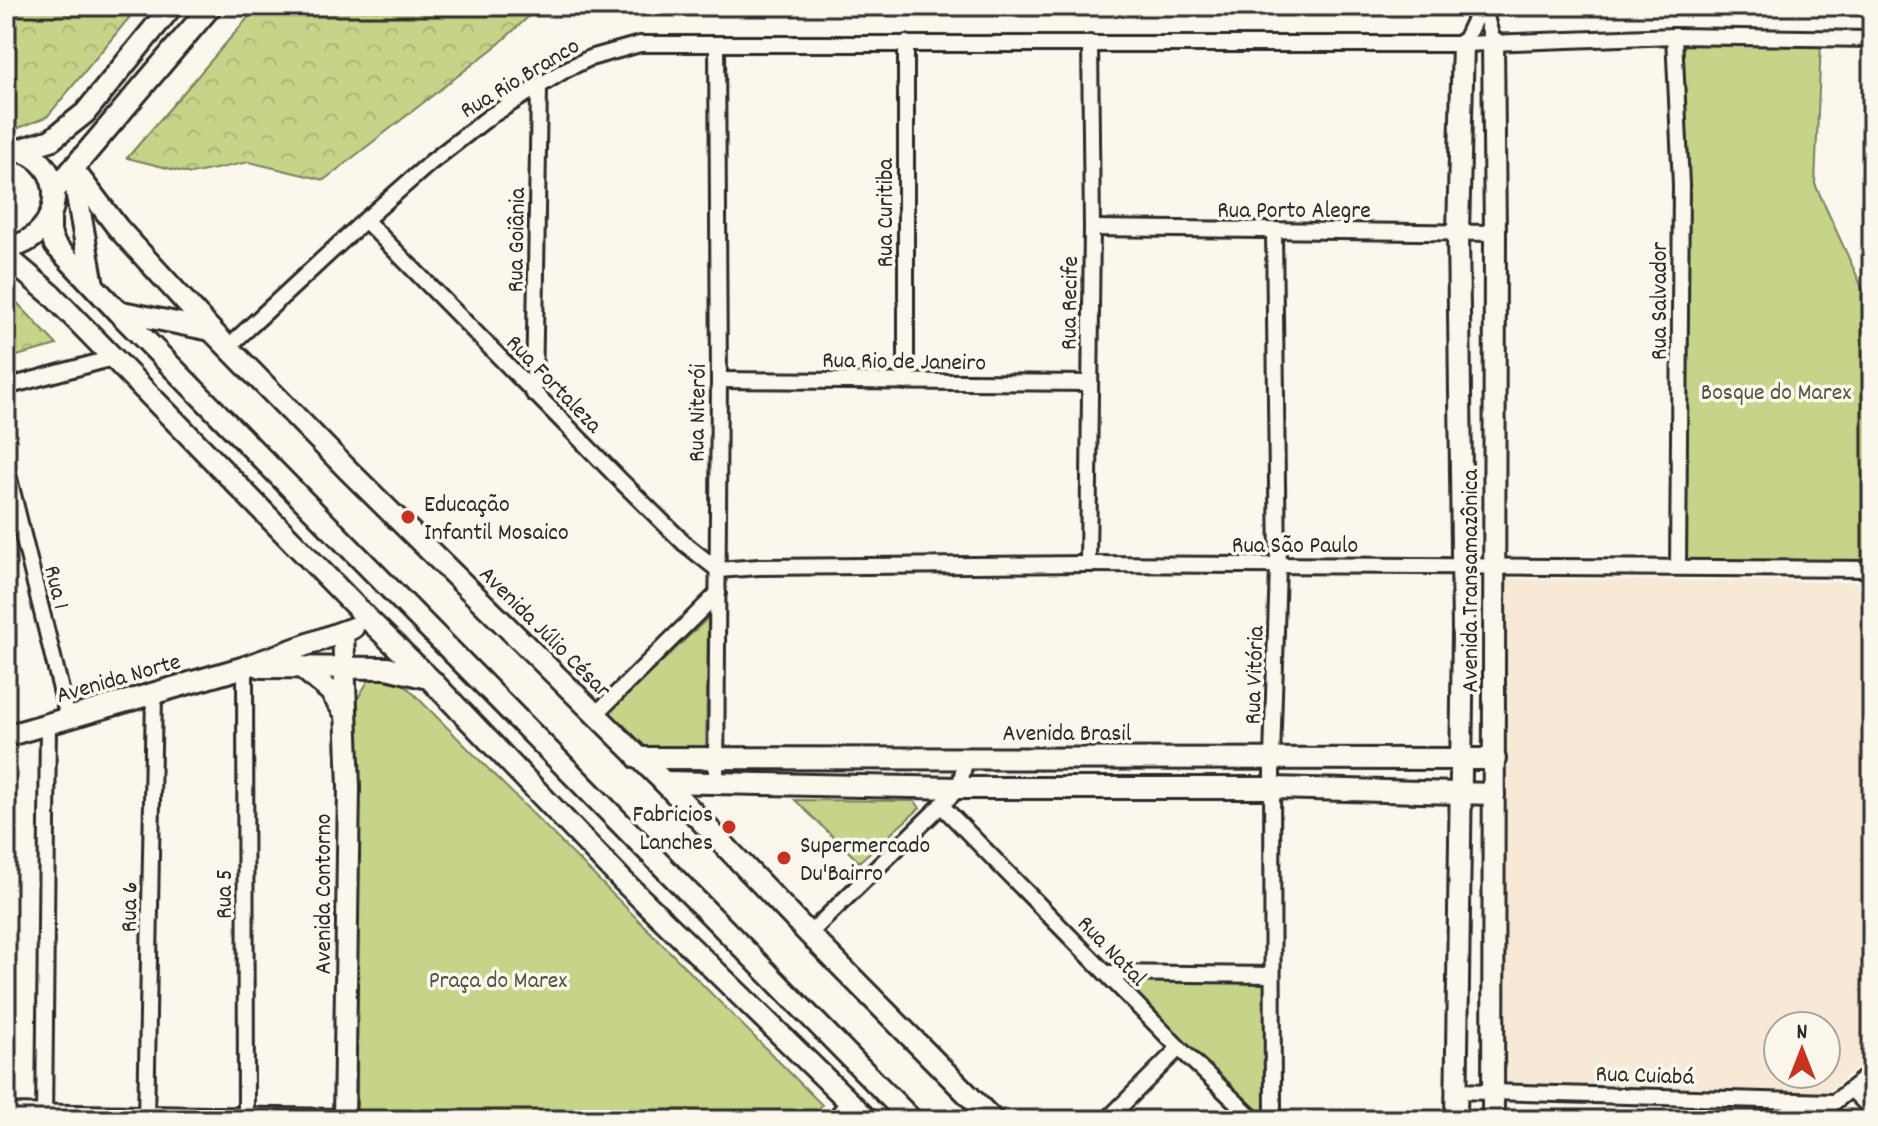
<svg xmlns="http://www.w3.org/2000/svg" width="1878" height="1126" font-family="Dekko,sans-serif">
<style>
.built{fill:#f7e9d5;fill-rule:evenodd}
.forest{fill:url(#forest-crowns);stroke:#78805a;stroke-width:2}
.green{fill:#c5d488;stroke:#78805a;stroke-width:2}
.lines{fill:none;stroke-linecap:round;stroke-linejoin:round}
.street-casing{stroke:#2b2b2b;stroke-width:20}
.secondary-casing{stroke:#2b2b2b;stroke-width:26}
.street{stroke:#fbf7ec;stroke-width:14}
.secondary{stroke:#fbf7ec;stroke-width:20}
.poi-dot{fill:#c8321e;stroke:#fbf7ec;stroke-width:3}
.labels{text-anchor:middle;stroke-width:7;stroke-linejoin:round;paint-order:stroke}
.street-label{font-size:24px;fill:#2b2b2b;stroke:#fbf7ec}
.park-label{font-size:24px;fill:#525542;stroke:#fbf7ec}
.poi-label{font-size:24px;fill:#2b2b2b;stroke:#fbf7ec;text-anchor:start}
</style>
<defs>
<pattern id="forest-crowns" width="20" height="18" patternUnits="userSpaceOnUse" patternTransform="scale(2)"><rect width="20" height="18" fill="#c5d488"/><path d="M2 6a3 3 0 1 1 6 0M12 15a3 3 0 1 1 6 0" fill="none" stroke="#a9b676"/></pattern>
</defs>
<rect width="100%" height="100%" fill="#fbf7ec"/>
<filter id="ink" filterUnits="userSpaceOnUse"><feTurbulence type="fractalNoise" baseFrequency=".0125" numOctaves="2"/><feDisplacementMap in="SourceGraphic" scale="16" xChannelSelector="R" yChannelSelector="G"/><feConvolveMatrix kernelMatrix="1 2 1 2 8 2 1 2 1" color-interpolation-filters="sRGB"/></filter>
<g filter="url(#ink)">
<!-- built -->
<path class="built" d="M1503,579L1872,582V1056L1826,1093L1500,1085ZM1778,1026H1826V1074H1778Z"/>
<!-- forest -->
<g class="forest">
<polygon points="6,6 139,6 47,117 16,129 6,130"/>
<polygon points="258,6 540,6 500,43 324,180 249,162 191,174 127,158"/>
<polygon points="6,291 57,345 6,359"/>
</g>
<!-- green -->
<g class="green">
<polygon points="1679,42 1821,42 1815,184 1872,309 1872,569 1678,567"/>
<polygon points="708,618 706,748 641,750 606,715"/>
<polygon points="383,676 405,685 822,1105 809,1120 357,1120 358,698 368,681"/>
<polygon points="795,800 915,801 920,808 859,862"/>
<polygon points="1112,973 1272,976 1272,1120 1254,1120"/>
</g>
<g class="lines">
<defs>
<g id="street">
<polyline points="1483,6 1493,42"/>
<polyline points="1674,36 1681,185 1678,567"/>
<polyline points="1463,44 1481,6"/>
<polyline points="365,220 621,481 685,544 718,570 759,567 1088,564 1872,569"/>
<polyline points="1092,228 1495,233"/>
<polyline points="228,347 365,220 430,163 489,117 565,70 590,58 640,44 1463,44 1674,36 1872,39"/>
<polyline points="719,380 1088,383"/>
<polyline points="906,382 906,43"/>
<polyline points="6,387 113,358"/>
<polyline points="534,394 539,88"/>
<polyline points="6,466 68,718"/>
<polyline points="1088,564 1092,228 1090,43"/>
<polyline points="245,667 246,1120"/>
<polyline points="594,716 718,593"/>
<polyline points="716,784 719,380 717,44"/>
<polyline points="943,807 1179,1048 1255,1120"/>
<polyline points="809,934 959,788 966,758"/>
<polyline points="1106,973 1272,975"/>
<polyline points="1851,1089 1872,1110"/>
<polyline points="1456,1091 1833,1102"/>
<polyline points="6,1112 344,1117"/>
<polyline points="44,1120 48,725"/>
<polyline points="146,1120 154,695"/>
<polyline points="833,1120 850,1101"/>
<polyline points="1107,1120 1179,1048"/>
<polyline points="1273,1120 1272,759 1278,566 1274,232"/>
<polyline points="1812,1120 1872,1072"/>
</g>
<g id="secondary">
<polyline points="19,150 51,140 85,113 172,6"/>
<polyline points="73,169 118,228 211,330 349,471 664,782 809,934 993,1120"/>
<polyline points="73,173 93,285"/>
<polyline points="54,191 211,6"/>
<polyline points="50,219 50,233 55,245 117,311 912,1120"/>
<path d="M6,248C66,239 72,158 12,149"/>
<polyline points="6,256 52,295 370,621 430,679 622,880 868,1120"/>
<polyline points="117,311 211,330"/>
<polyline points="343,632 349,787 344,1120"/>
<polyline points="261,667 387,668 424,677"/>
<polyline points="301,667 330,691 345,713"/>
<polyline points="6,736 245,667 353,628"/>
<polyline points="638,758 1495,759"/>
<polyline points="664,782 959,788 1274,788 1494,794"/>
<polyline points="1456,1120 1463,632 1458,231 1463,44"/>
<polyline points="1493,1120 1495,233 1493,42"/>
</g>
</defs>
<!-- street casing -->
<use href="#street" class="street-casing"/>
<!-- secondary casing -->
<use href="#secondary" class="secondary-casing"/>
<!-- street -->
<use href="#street" class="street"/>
<!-- secondary -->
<use href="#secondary" class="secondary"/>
</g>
</g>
<!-- markers -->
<g class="poi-dot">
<circle cx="408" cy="517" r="8"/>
<circle cx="729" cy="827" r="8"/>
<circle cx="784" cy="858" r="8"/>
</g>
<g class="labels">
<!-- street labels -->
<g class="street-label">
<text transform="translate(519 77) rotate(-31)" y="8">Rua Rio Branco</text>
<text x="1294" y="217">Rua Porto Alegre</text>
<text transform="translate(884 213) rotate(-90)" y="8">Rua Curitiba</text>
<text transform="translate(515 240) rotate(-89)" y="8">Rua Goiânia</text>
<text transform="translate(1658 301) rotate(-90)" y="8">Rua Salvador</text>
<text transform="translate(1068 303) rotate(-89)" y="8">Rua Recife</text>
<text transform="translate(904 360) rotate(1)" y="8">Rua Rio de Janeiro</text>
<text transform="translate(555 383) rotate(46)" y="8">Rua Fortaleza</text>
<text transform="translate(696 413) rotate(-89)" y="8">Rua Niterói</text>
<text x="1295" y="552">Rua São Paulo</text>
<text transform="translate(1469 581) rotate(-90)" y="8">Avenida Transamazônica</text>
<text transform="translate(58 587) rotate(76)" y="8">Rua 1</text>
<text transform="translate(546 631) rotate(45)" y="8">Avenida Júlio César</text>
<text transform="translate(1253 675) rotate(-88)" y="8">Rua Vitória</text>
<text transform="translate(118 677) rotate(-16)" y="8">Avenida Norte</text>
<text x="1067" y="740">Avenida Brasil</text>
<text transform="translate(223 894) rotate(-90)" y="8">Rua 5</text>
<text transform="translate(322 894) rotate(-90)" y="8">Avenida Contorno</text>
<text transform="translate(128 907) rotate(-89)" y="8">Rua 6</text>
<text transform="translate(1113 950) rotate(46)" y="8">Rua Natal</text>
<text transform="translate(1645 1074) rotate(2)" y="8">Rua Cuiabá</text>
</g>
<!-- park labels -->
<g class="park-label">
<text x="1776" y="399">Bosque do Marex</text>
<text x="498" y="987">Praça do Marex</text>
</g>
<!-- poi labels -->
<g class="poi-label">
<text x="424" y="511">Educação<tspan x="424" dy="28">Infantil Mosaico</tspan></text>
<text x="713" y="821" text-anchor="end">Fabricios<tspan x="713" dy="28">Lanches</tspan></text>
<text x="800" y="852">Supermercado<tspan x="800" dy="28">Du'Bairro</tspan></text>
</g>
</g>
<!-- margin -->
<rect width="1878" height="1126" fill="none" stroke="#fbf7ec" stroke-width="32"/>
<rect x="16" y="16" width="1846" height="1094" fill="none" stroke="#2b2b2b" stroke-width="3" filter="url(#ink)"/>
<!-- north arrow -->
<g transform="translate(1802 1050)"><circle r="38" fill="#fbf7ec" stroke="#a8a59f" stroke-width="2"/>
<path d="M0-6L14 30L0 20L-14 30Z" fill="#c8321e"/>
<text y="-12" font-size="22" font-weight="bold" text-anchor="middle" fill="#2b2b2b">N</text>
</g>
</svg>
